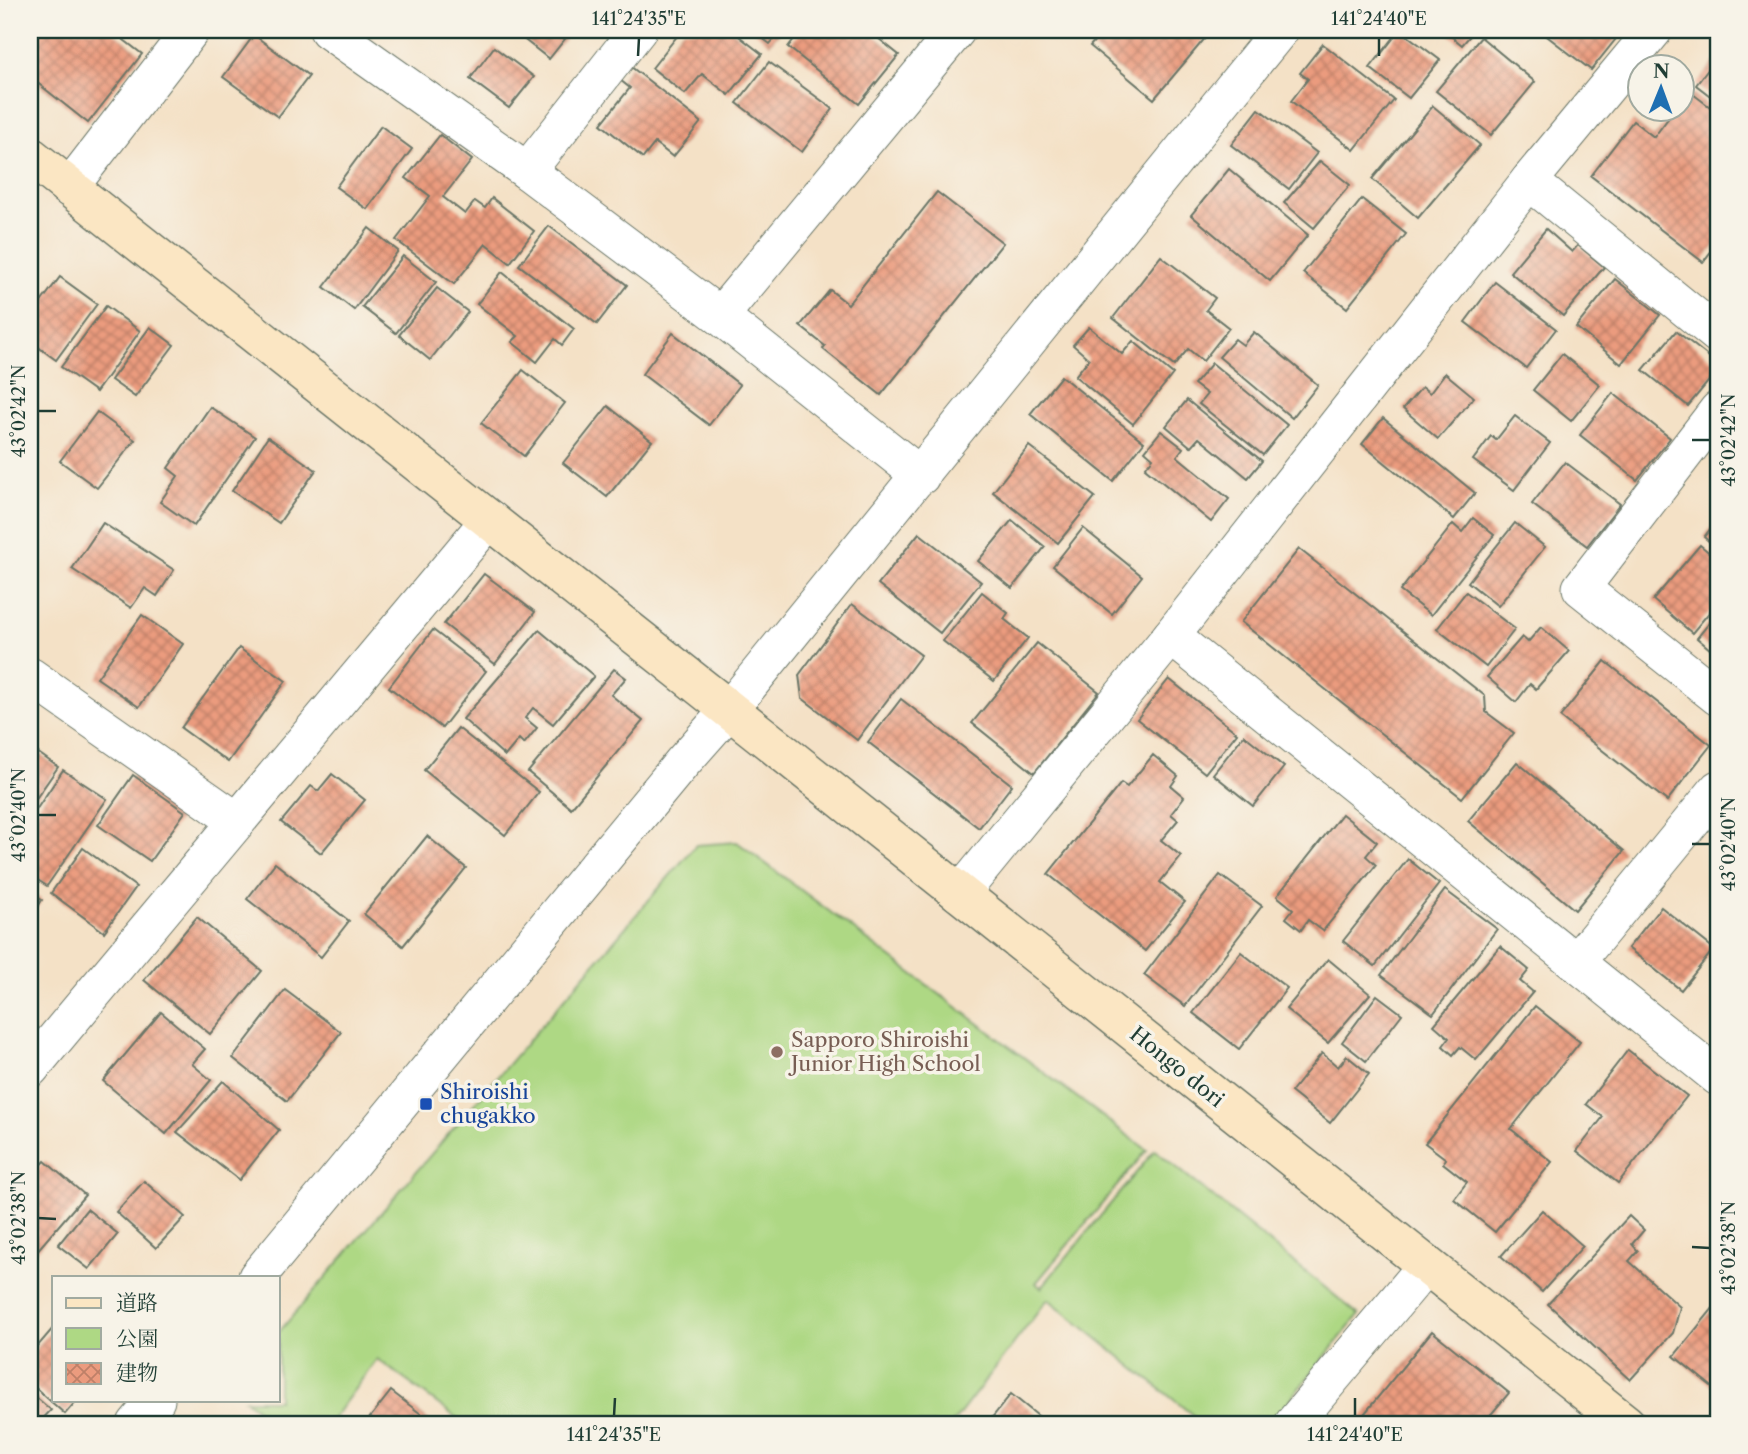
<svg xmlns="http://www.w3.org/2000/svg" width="1748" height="1454" font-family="'Libre Caslon Text','Noto Serif JP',serif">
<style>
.green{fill:#aed884;stroke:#668a5c;stroke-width:2}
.building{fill:url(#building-cross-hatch)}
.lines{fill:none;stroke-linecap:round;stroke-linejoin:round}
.street-casing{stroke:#6a7667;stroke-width:39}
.secondary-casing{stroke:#6a7667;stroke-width:41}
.street{stroke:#fff;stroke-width:37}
.secondary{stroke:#fbe6c3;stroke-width:38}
.ticks{fill:none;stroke:#1f3d34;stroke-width:2.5}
.education-dot{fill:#8d6e63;stroke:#f7f3e8;stroke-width:2.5}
.transit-dot{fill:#1a4fb4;stroke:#f7f3e8;stroke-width:2.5}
.labels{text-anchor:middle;stroke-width:7;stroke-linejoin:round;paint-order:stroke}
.education-label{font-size:21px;fill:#785e54;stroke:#f7f3e8;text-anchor:start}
.street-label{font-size:21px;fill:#1f3d34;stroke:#f7f3e8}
.transit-label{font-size:21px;fill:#164399;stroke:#f7f3e8;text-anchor:start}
.neatline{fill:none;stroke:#1f3d34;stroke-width:2.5}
.ticks-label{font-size:18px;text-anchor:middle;fill:#1f3d34}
</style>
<defs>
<pattern id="building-cross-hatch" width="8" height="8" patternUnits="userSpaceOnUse" patternTransform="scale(1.75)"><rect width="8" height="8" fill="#eb9b7e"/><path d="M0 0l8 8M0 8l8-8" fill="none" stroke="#be8068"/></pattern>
</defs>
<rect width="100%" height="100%" fill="#f7f3e8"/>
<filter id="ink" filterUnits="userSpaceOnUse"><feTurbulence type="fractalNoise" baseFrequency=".0143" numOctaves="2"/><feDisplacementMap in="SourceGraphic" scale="14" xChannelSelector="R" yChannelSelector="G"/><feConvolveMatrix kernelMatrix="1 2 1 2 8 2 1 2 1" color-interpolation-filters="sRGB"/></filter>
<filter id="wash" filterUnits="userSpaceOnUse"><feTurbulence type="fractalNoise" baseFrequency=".00686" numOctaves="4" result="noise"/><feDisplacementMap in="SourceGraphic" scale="28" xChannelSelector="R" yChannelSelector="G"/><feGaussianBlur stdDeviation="1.57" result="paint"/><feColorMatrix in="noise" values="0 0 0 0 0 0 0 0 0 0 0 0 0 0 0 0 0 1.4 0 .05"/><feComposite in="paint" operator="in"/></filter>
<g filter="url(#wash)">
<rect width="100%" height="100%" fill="#f4e1c6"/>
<!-- green -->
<polygon class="green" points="737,842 1147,1150 1036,1283 1041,1288 1155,1150 1359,1315 1270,1424 1204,1424 1048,1299 952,1424 465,1424 377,1359 329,1424 278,1424 245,1400 278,1400 278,1333 696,845"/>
<g id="blocks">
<!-- building -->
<g class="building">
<polygon points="30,30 111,30 142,54 88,123 30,77"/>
<polygon points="512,30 572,30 549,59"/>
<polygon points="682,30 731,30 762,54 729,95 702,74 685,94 652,68"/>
<polygon points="752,30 782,30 770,44"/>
<polygon points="801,30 868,30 899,55 859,104 788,47"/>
<polygon points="1104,30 1212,30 1154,99 1090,46"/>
<polygon points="1400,30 1440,60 1409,98 1370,68"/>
<polygon points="1444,30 1475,30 1462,45"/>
<polygon points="1539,30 1623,30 1591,70"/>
<polygon points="254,35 309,76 278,117 223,77"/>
<polygon points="1481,37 1535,82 1491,135 1436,91"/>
<polygon points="1323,44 1394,100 1354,150 1291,101 1308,79 1300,73"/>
<polygon points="494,47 534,77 509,108 470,79"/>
<polygon points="1718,57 1718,102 1696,85"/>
<polygon points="769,62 833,109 802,152 737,103"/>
<polygon points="630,66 701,122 673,157 655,143 643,158 601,124 630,88 620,80"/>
<polygon points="1689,91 1718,113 1718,242 1703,262 1591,176 1633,121 1654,137 1676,108 1682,108 1682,101"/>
<polygon points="1433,106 1480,145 1418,218 1372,179"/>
<polygon points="1259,109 1317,153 1289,189 1231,145"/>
<polygon points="381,126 412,149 367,209 336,187"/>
<polygon points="440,135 472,160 443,197 465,214 475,201 485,208 492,198 534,231 510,263 486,244 454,284 396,240 430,196 406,178"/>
<polygon points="1320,161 1350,185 1314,228 1284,203"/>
<polygon points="1229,169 1308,235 1270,281 1191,215"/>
<polygon points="937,192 1003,243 881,395 823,349 825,346 800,326 830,290 848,304"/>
<polygon points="1362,199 1406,234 1347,308 1303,273"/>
<polygon points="549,226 627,285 597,324 519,265"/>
<polygon points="369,228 398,251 354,310 324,287"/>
<polygon points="1546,229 1572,252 1578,245 1604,267 1563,316 1510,272"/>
<polygon points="403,256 436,282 396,333 362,307"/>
<polygon points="1161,256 1215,298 1206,310 1229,328 1203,361 1188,349 1174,366 1113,318"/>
<polygon points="502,272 574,329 562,345 555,339 537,362 512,342 518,336 477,304"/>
<polygon points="60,277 97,304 56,360 30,341 30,317"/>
<polygon points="1615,279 1660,315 1621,364 1576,327"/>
<polygon points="1495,282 1556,329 1526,368 1465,322"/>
<polygon points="437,288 468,312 430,360 399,335"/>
<polygon points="106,306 140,331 96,392 61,367"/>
<polygon points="150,327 174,345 135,397 111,380"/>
<polygon points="1089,327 1122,354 1133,341 1173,374 1133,424 1075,376 1089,359 1073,345"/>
<polygon points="1676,331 1718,364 1718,370 1688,406 1643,370"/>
<polygon points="1254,332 1318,385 1292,418 1219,357 1235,339 1243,345"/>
<polygon points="673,333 740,385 709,425 642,374"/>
<polygon points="1562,354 1600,385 1571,421 1533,390"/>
<polygon points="1212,363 1287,425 1263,455 1199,404 1207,394 1194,384"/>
<polygon points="523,370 565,403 524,456 481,423"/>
<polygon points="1445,373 1474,397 1438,439 1403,409 1422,387 1430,393"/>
<polygon points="1061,376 1144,442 1113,481 1030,414"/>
<polygon points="1613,393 1670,438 1637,480 1580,435"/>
<polygon points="1187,400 1262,461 1248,478 1199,438 1191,447 1166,426"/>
<polygon points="608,406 652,441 607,497 563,463"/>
<polygon points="210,407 255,437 194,526 160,502 178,476 168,468"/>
<polygon points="97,412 135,440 97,488 60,461"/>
<polygon points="1515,416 1550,443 1514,490 1473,460 1491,436 1496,440"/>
<polygon points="1383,418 1475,493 1454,519 1362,444"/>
<polygon points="1161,431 1183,448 1177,456 1229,499 1211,522 1145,468 1153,458 1145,451"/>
<polygon points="268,437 316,470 279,523 232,491"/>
<polygon points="1029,446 1095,497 1058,543 993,492"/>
<polygon points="1565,462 1620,504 1587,546 1532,504"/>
<polygon points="1473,518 1494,535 1431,615 1400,591 1453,524 1462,532"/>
<polygon points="1718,519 1718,549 1704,537"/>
<polygon points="1012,520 1045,547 1012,588 978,561"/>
<polygon points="103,523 174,570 157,596 145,588 131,608 72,569"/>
<polygon points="1515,523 1545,547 1498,606 1468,582"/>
<polygon points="1083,528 1142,576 1112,614 1053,566"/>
<polygon points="919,533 981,582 940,633 878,584"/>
<polygon points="1700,545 1718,560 1718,602 1692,633 1653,600"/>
<polygon points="1299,549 1485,696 1486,712 1514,733 1462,798 1241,622"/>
<polygon points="484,574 535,612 495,664 444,624"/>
<polygon points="982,592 1008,613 1004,619 1028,638 994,681 943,641"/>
<polygon points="1466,592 1515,629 1486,667 1437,629"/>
<polygon points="852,604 921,655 857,740 802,698 799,675"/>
<polygon points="1718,612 1718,656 1697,638"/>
<polygon points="142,615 183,644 139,707 97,678"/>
<polygon points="1541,627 1569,651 1536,689 1530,684 1516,702 1487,677 1522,637 1528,642"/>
<polygon points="433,630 486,671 442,728 389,687"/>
<polygon points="539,630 594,676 553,724 533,708 525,718 537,728 524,744 519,739 505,756 463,719"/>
<polygon points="1037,643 1099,692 1034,773 972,723"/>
<polygon points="239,648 286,681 228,762 181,728"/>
<polygon points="1605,661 1711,745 1667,801 1560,717"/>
<polygon points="614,669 626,678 611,695 643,721 571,808 528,772"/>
<polygon points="1169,679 1237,733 1205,773 1137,719"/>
<polygon points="901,699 1012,785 979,828 868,742"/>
<polygon points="458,728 539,792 505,835 424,770"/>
<polygon points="1244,735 1284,767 1253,806 1213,774"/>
<polygon points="30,747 58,767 30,807"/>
<polygon points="1153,755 1178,776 1171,786 1184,797 1171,814 1178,820 1161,840 1181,856 1160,882 1185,902 1145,951 1048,874 1121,783 1127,787"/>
<polygon points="1517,762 1624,851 1575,910 1468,821"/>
<polygon points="63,770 107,799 47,886 30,875 35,867 30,863 30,819"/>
<polygon points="332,774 365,800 321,853 281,822 311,786 318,791"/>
<polygon points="133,775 185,812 150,861 98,825"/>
<polygon points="1342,814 1377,842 1366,856 1376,865 1323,931 1308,920 1301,930 1286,918 1293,909 1277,896"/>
<polygon points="427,836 466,868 403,946 364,914"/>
<polygon points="83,848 136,887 104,932 51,893"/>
<polygon points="1408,859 1439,884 1375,966 1343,941"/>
<polygon points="275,863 349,921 321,957 247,899"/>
<polygon points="1220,875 1262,906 1185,1006 1144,975"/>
<polygon points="1445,890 1497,929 1433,1014 1381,975"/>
<polygon points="30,892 42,900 30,919"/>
<polygon points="1661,907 1714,949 1681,990 1628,948"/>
<polygon points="197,917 262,971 210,1034 144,980"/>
<polygon points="1500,946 1529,970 1520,981 1533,992 1476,1060 1460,1047 1453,1055 1443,1046 1449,1038 1434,1025"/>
<polygon points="1241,952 1287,988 1239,1049 1193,1013"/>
<polygon points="1328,959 1370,994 1328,1043 1286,1009"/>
<polygon points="285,990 341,1032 287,1101 233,1058"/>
<polygon points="1377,995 1402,1014 1366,1061 1342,1042"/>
<polygon points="1535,1006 1580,1042 1511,1129 1552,1162 1495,1232 1454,1199 1467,1182 1443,1163 1446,1159 1425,1143"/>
<polygon points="161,1012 205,1049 192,1064 211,1080 166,1134 103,1081"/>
<polygon points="1628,1050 1687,1096 1618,1183 1577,1151 1603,1117 1586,1104"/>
<polygon points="1322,1053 1338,1067 1347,1056 1369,1074 1330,1123 1291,1092"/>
<polygon points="223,1081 279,1130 239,1180 177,1132"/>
<polygon points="45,1161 85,1195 30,1259 30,1178"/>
<polygon points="144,1181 185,1217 156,1248 116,1212"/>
<polygon points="87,1209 118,1234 89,1269 58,1245"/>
<polygon points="1542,1210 1583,1246 1542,1292 1501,1256"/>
<polygon points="1629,1216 1644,1230 1632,1244 1638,1251 1629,1261 1680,1307 1673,1333 1630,1380 1548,1304"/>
<polygon points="1718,1302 1718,1387 1716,1390 1674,1356"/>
<polygon points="54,1327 54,1400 77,1400 65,1414 30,1383 30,1355"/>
<polygon points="1432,1331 1509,1393 1483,1424 1356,1424"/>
<polygon points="391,1391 434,1424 365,1424"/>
<polygon points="30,1392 51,1410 38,1424 30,1424"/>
<polygon points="1011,1394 1048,1424 987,1424"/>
</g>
</g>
</g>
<g filter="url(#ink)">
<use href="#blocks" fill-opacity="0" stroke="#6a7667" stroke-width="2"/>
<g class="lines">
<defs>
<g id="street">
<polyline points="328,30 527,171 720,316 921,476"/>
<polyline points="527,171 638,30"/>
<polyline points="1529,181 1718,335"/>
<polyline points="69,188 191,30"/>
<polyline points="720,316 957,30"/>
<polyline points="1718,410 1581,588 1718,697"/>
<polyline points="1171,636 1718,1077"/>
<polyline points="30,676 237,821"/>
<polyline points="960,894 1171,636 1529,181 1654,30"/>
<polyline points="1576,962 1718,789"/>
<polyline points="30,1069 490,519"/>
<polyline points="257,1277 682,763 728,711 1280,30"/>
<polyline points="136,1424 156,1400"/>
<polyline points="1293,1424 1426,1266"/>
</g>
<polyline id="secondary" points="30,156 760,734 1626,1424"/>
</defs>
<!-- street casing -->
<use href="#street" class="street-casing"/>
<!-- secondary casing -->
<use href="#secondary" class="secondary-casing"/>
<!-- street -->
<use href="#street" class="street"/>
<!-- secondary -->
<use href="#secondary" class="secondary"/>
</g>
</g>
<!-- ticks -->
<path class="ticks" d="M638,56L639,38M1379,56V38M38,411H56M1692,440H1710M38,815H56M1692,844H1710M38,1218L56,1219M1692,1247L1710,1248M614,1416L615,1398M1355,1416V1398"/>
<!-- markers -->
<circle class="education-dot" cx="777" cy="1052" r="7"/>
<rect class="transit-dot" x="419" y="1097" width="14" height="14" rx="3.5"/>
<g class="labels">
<!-- education labels -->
<g class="education-label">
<text x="791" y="1047">Sapporo Shiroishi<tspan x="791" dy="24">Junior High School</tspan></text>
</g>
<!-- street labels -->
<g class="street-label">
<text transform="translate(1177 1067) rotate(39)" y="7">Hongo dori</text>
</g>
<!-- transit labels -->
<g class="transit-label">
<text x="440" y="1099">Shiroishi<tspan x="440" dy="24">chugakko</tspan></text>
</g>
</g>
<!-- margin -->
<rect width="1748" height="1454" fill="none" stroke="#f7f3e8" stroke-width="77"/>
<!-- legend -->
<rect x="52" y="1276" width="228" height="126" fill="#f7f3e8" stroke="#a1aaa0" stroke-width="2"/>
<rect x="66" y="1298" width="35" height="10" fill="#fbe6c3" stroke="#a1aaa0" stroke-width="2"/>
<text x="116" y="1310" font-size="21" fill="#1f3d34">道路</text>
<rect x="66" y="1328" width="35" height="21" fill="#aed884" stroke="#a1aaa0" stroke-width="2"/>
<text x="116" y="1346" font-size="21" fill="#1f3d34">公園</text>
<rect x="66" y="1363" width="35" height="21" fill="url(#building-cross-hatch)" stroke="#a1aaa0" stroke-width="2"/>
<text x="116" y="1380" font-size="21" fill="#1f3d34">建物</text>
<!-- north arrow -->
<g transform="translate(1661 88) rotate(1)"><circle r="33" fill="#f7f3e8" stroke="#a1aaa0" stroke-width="2"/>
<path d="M0-5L12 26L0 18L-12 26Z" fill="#1f6fb2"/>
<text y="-10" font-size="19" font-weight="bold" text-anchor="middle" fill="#1f3d34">N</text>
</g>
<rect x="38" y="38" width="1672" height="1378" class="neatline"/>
<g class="ticks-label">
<text x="639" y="25">141°24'35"E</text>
<text x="1379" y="25">141°24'40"E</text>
<text transform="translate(19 411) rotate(-90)" y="6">43°02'42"N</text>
<text transform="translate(1729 440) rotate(-90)" y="6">43°02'42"N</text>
<text transform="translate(19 815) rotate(-90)" y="6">43°02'40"N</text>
<text transform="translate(1729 844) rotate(-90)" y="6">43°02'40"N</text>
<text transform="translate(19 1218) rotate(-90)" y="6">43°02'38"N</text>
<text transform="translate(1729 1248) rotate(-90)" y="6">43°02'38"N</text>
<text x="614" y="1441">141°24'35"E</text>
<text x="1355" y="1441">141°24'40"E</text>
</g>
</svg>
